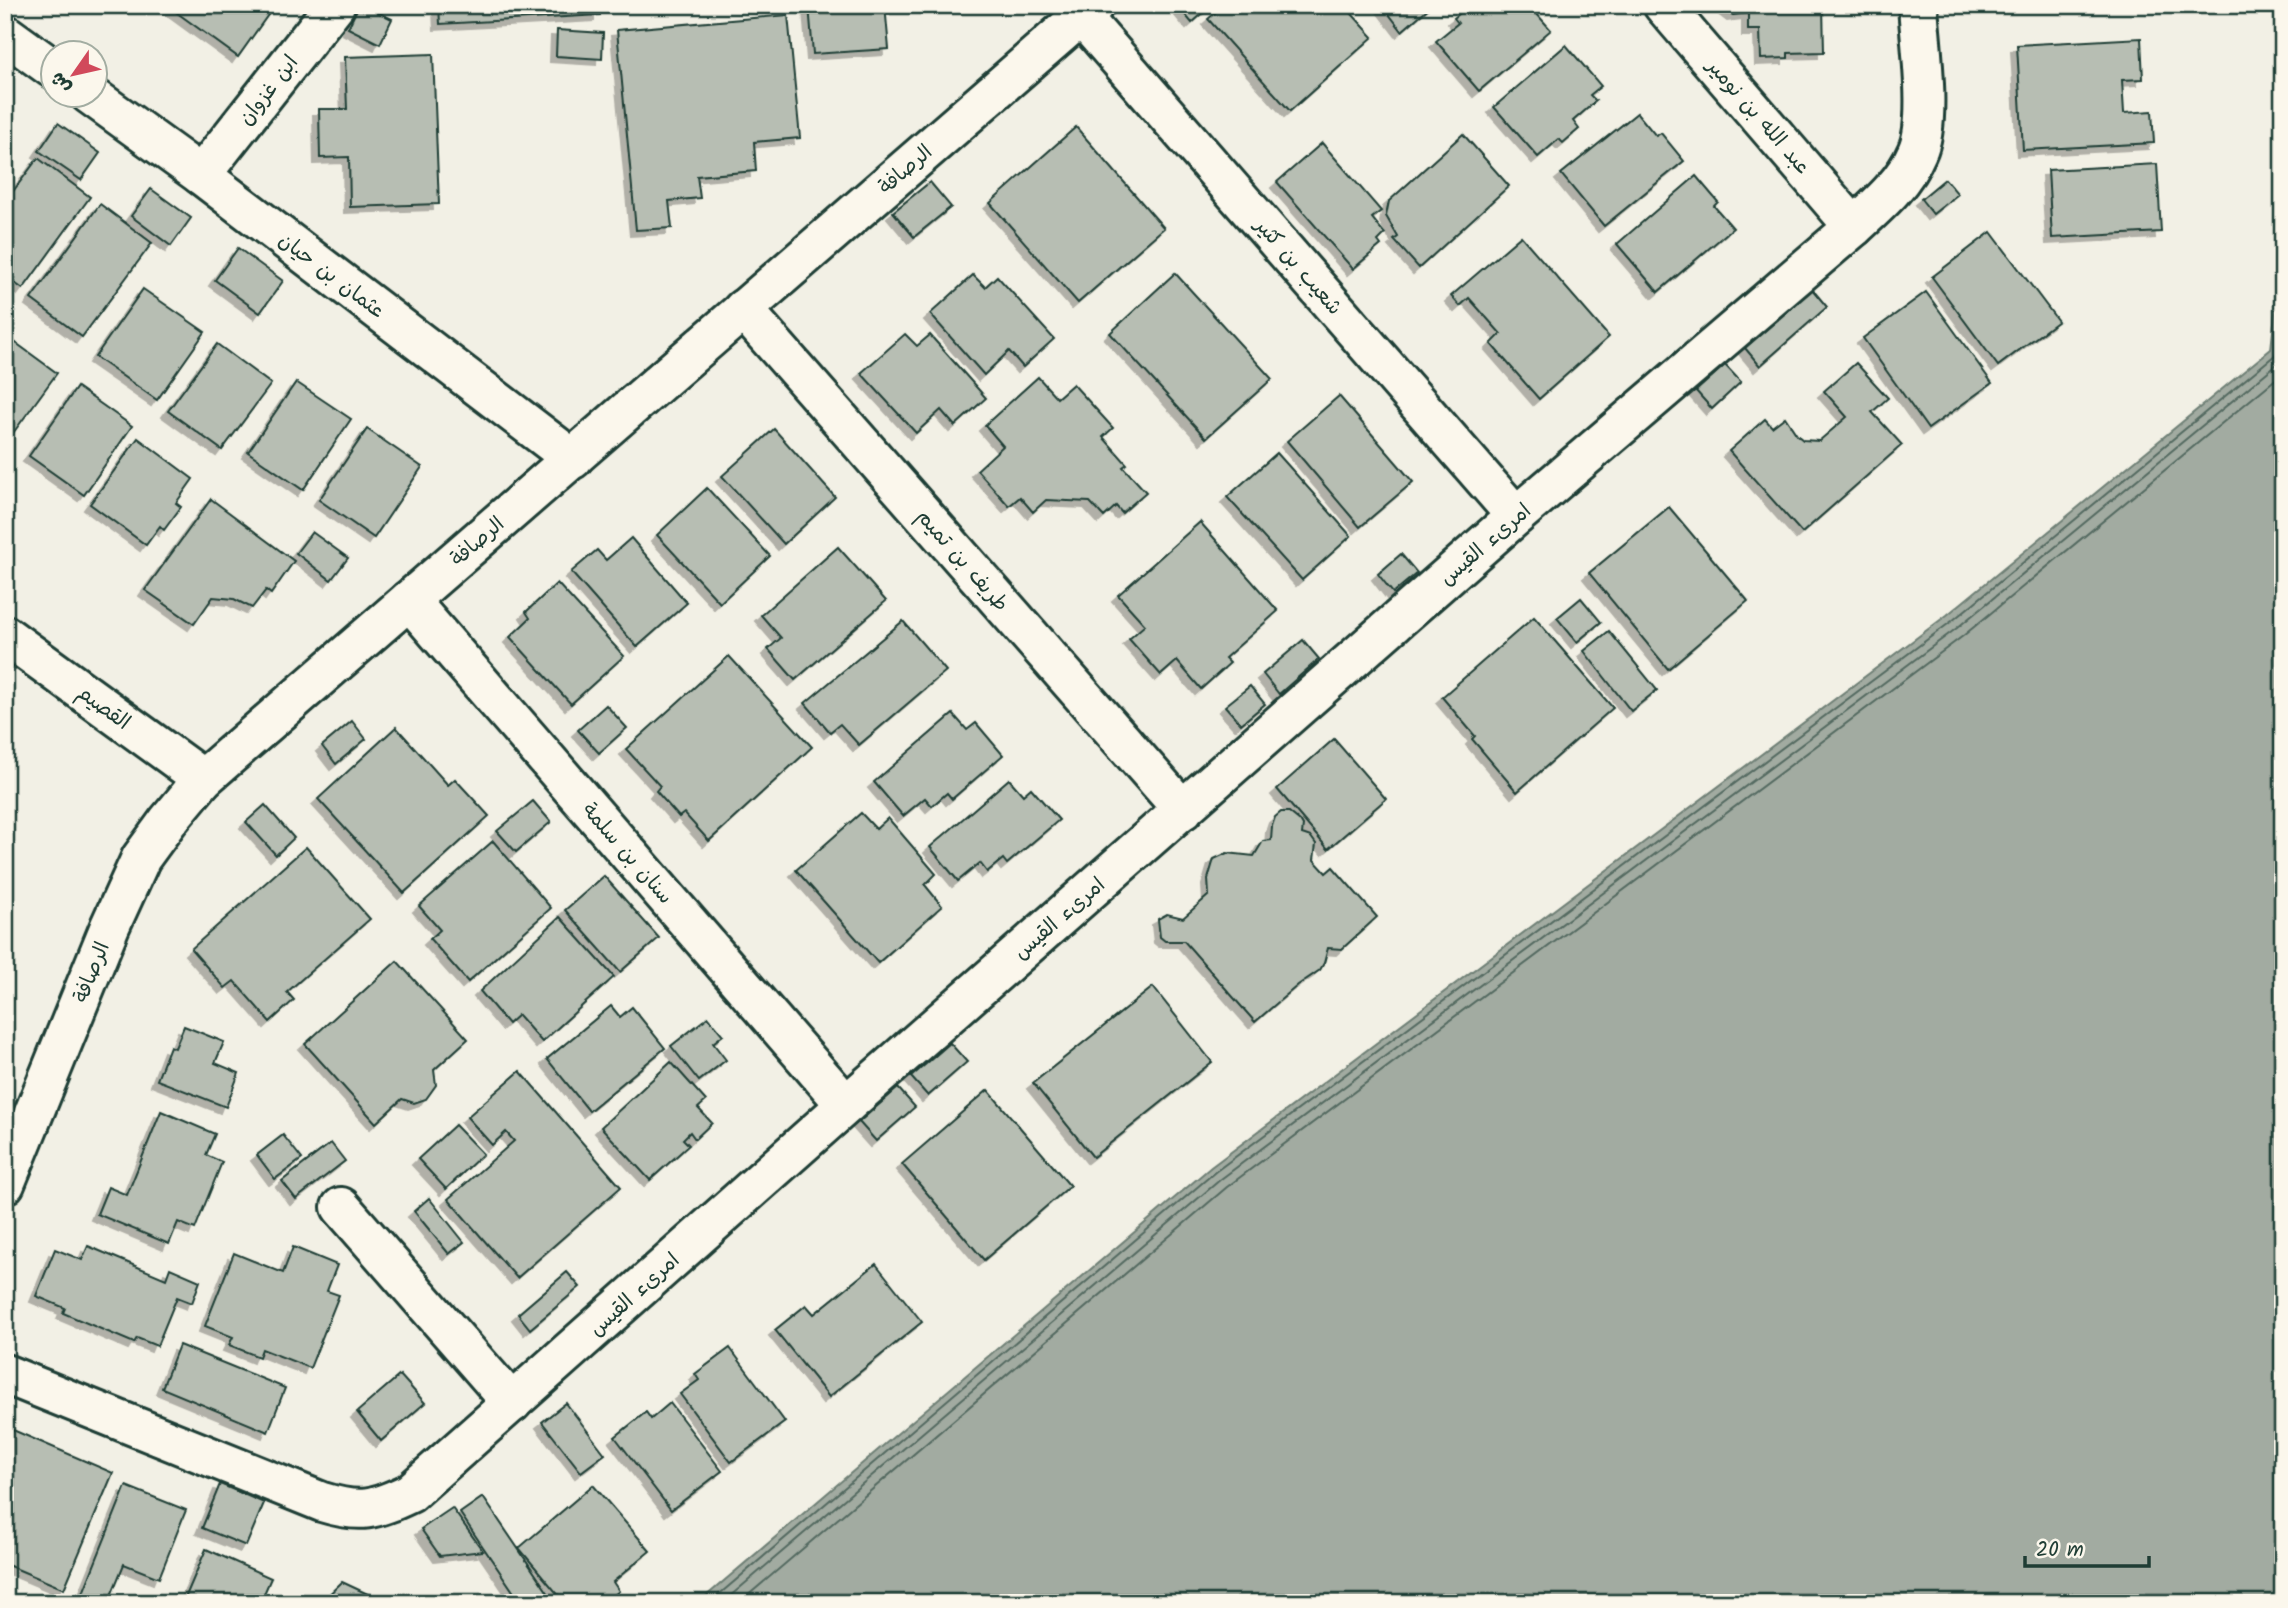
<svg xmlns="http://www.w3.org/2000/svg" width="2288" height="1608" font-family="Kalam,'Playpen Sans Arabic',sans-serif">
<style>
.water{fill:#a2aba1;stroke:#6e7f75;stroke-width:2}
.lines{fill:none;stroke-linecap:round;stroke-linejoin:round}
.shore{stroke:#536960;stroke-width:2}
.building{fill:#b7beb3;stroke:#1f3d34;stroke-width:2;filter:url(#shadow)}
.minor-casing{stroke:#1f3d34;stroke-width:44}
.minor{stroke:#fbf7ec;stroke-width:38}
.labels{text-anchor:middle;stroke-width:6;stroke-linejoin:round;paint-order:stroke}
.street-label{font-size:21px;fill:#1f3d34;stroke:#fbf7ec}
</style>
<defs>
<filter id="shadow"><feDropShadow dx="-6" dy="6" stdDeviation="0" flood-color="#0004"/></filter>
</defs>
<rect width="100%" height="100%" fill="#f2f0e5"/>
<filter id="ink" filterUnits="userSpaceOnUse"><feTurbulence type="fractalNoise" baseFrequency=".0143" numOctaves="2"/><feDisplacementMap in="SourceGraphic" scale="14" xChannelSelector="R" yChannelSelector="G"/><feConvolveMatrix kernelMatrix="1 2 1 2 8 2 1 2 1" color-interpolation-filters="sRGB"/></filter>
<g filter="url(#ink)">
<!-- water -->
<polygon class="water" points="2283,242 2283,1603 698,1603 1211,1167 1947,615 2271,349"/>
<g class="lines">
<!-- shore -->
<g class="shore">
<polyline points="709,1603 1215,1172 1952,621 2275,355 2278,349 2283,306"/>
<polyline points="722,1603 1221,1179 1957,628 2283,359"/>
<polyline points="739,1603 1227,1187 1963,636 2283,373"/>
</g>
</g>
<!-- building -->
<g class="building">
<polygon points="170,5 275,5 238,57 169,7"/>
<polygon points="359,5 363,5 392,19 380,44 348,28"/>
<polygon points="439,5 600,5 600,15 440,24"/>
<polygon points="809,5 885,5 889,49 813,54"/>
<polygon points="1177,5 1212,5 1192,23"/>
<polygon points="1224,5 1344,5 1373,37 1290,111 1208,19"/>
<polygon points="1382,5 1432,5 1402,31"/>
<polygon points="1470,5 1477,12 1485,5 1529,5 1551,30 1479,91 1436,41 1458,23 1454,18"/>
<polygon points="1720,5 1823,5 1824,52 1788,53 1788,58 1761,59 1760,30 1748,30 1748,13 1733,15"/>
<polygon points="788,15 800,138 754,142 756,171 697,176 700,198 669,201 672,228 636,230 617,30"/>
<polygon points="557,30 603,33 602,59 556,56"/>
<polygon points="2141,38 2143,79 2122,80 2124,113 2152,111 2154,143 2023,150 2017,45"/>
<polygon points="1566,45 1601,86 1590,95 1596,101 1573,121 1579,129 1563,143 1559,139 1538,157 1494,107"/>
<polygon points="433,54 439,204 350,207 349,157 320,158 319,109 347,109 345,57"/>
<polygon points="1637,113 1656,136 1661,133 1684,161 1604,226 1561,174"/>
<polygon points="58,123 100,153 81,180 39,151"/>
<polygon points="1076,127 1164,228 1078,303 990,203"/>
<polygon points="1463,134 1509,186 1419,268 1394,240 1398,237 1386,216 1389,201"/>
<polygon points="1322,143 1381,211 1372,218 1385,234 1378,241 1381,245 1353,269 1277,182"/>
<polygon points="38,158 90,197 23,289 5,276 5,202"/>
<polygon points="2157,164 2161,232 2052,238 2048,170"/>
<polygon points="1696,176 1718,202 1714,206 1733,228 1658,292 1617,244"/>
<polygon points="1945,179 1958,194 1933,214 1921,199"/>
<polygon points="930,182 951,207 914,237 893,212"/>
<polygon points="151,189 191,218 171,246 131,216"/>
<polygon points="100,204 152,243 82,337 31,299"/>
<polygon points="1991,232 2058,321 1998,366 1932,277"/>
<polygon points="1521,236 1609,337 1539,399 1491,344 1501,334 1469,298 1460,306 1451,296"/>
<polygon points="238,248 283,281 260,313 215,280"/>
<polygon points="1175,273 1272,379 1206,438 1110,333"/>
<polygon points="973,275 985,287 997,276 1054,339 1023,367 1009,351 984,375 930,314"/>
<polygon points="143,289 205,332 157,400 95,357"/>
<polygon points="1812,289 1827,307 1760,366 1745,348"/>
<polygon points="1926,292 1992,383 1928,429 1863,338"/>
<polygon points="905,334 917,346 930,335 986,398 955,426 941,410 916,433 861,373"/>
<polygon points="5,335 57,373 5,444"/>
<polygon points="217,344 271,384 222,450 168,411"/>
<polygon points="1856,363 1888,398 1872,412 1902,445 1802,533 1729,451 1765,419 1772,427 1785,417 1797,435 1803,440 1819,441 1847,417 1824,391"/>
<polygon points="1725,365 1741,382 1712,409 1696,391"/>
<polygon points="1038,377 1057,398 1073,384 1113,428 1103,437 1127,464 1123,467 1146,492 1122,513 1116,506 1104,517 1090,502 1046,500 1033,512 1020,497 1009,506 977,470 1003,446 985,425"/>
<polygon points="296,382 351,419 303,490 248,452"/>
<polygon points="77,387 132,426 84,495 29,456"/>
<polygon points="1339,396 1413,482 1360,527 1287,441"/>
<polygon points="367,429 422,467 374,538 319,500"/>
<polygon points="774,429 835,497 784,544 722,476"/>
<polygon points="138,438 193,479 176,503 181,507 164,530 160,526 146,545 90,504"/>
<polygon points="1277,453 1351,536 1302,580 1227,497"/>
<polygon points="707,488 770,556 720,603 657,535"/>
<polygon points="211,499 294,561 271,594 266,590 252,608 234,599 213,597 194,624 145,590"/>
<polygon points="1669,507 1748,601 1668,669 1589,573"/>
<polygon points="1200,522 1278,611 1225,658 1230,663 1201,689 1177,661 1161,675 1129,639 1145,625 1118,595"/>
<polygon points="312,532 348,558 331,580 296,553"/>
<polygon points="631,538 687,603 637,647 571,572 597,550 606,560"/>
<polygon points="838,547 886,601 795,680 768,649 781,638 761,615"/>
<polygon points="1401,554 1417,573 1393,593 1378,574"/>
<polygon points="557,583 624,656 571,704 510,637 530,618 526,612"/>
<polygon points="1581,598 1601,622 1577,642 1557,618"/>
<polygon points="1534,617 1613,708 1517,792 1472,739 1475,736 1442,697"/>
<polygon points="903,621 946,671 859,745 840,724 830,732 805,703"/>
<polygon points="1609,631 1657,690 1631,711 1584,651"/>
<polygon points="1303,640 1319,659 1279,694 1263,674"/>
<polygon points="729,656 812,747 709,841 684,813 679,817 656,791 660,786 626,749"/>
<polygon points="1250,686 1265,704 1241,724 1225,706"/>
<polygon points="606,705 627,728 599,753 578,730"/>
<polygon points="953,714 967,730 976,723 1003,755 952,799 947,793 932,806 925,798 903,816 874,782"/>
<polygon points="352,721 366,739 336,764 322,746"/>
<polygon points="396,727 448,785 455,779 489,816 404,893 318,799"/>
<polygon points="1334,739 1386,799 1328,849 1277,789"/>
<polygon points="1009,779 1023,795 1031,788 1059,820 1007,864 1003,859 987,872 980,863 958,881 930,847"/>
<polygon points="533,801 551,822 516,852 497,831"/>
<polygon points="265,805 294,838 276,855 246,822"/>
<polygon points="1281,812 1289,812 1300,821 1303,826 1302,834 1311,837 1316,844 1314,860 1326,873 1333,867 1377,917 1342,949 1328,948 1324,963 1320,970 1298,985 1255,1022 1184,941 1165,941 1160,937 1158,919 1167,914 1183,918 1209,895 1208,879 1214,859 1227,853 1254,856 1263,841 1271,840 1272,826 1275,817"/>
<polygon points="861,813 876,829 888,818 936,874 925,885 942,906 878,963 796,870"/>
<polygon points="493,841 551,908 468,982 430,939 440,930 419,906"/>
<polygon points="306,847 370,919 287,992 294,1000 270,1022 234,981 225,988 191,949"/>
<polygon points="604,876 659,938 620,972 565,910"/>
<polygon points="560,917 614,977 542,1042 518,1015 508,1024 480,991"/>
<polygon points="397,961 468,1039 434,1070 436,1085 426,1099 414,1103 402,1099 376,1123 305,1044"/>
<polygon points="1153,987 1212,1062 1093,1157 1033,1083"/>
<polygon points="611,1006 620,1017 632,1007 665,1048 589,1111 547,1059"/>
<polygon points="708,1017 723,1035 713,1043 726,1060 699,1081 671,1046"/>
<polygon points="184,1026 224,1042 215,1063 239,1073 226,1107 157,1080 170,1046 175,1048"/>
<polygon points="950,1043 967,1062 928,1096 911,1077"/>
<polygon points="671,1062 706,1101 698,1108 712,1123 695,1139 690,1132 683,1139 689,1145 650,1180 601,1127"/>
<polygon points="520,1071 621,1187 517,1278 448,1199 514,1141 506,1132 492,1145 467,1117"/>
<polygon points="898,1088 915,1107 876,1141 859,1122"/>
<polygon points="988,1090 1070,1186 984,1260 902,1164"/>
<polygon points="161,1111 215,1134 206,1155 222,1162 195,1229 178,1222 169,1244 97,1214 108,1187 127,1195"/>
<polygon points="455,1125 483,1154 446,1189 418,1159"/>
<polygon points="283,1135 302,1159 275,1179 257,1155"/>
<polygon points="331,1143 345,1161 296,1199 282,1181"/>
<polygon points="429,1198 464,1242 449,1254 414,1211"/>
<polygon points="88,1246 166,1279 170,1268 200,1281 192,1303 177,1297 157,1346 137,1338 134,1343 63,1313 65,1308 36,1296 55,1249 82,1260"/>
<polygon points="293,1247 337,1265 327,1291 339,1295 310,1368 262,1349 259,1357 229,1345 233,1337 205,1326 234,1253 283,1273"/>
<polygon points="876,1264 922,1322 829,1397 775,1330 806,1305 814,1314"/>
<polygon points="567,1272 580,1287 530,1329 518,1314"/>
<polygon points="179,1345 285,1388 268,1432 162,1388"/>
<polygon points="730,1348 785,1422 731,1462 680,1394 699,1380 695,1374"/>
<polygon points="400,1375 425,1403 381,1441 357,1412"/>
<polygon points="566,1403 605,1454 581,1472 542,1422"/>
<polygon points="670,1403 722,1471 671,1510 615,1437 646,1412 651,1419"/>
<polygon points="5,1429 13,1430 113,1473 64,1589 5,1564"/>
<polygon points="220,1484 264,1503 246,1546 202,1528"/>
<polygon points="593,1485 650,1551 613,1582 619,1591 605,1603 599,1603 595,1597 588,1603 565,1603 519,1548"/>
<polygon points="126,1486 186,1510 159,1578 124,1564 108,1603 79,1603"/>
<polygon points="483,1497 555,1603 521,1603 460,1513"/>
<polygon points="452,1508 483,1551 440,1556 421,1529"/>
<polygon points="206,1549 271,1578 260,1603 183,1603"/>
<polygon points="342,1582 387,1603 320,1603"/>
</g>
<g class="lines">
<defs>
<g id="minor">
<polyline points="1663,5 1854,227"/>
<polyline points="1081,16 1516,516"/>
<polyline points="5,34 52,68"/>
<polyline points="89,94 201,175 573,459"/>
<polyline points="201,175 335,5"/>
<polyline points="743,309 1183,810"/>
<polyline points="409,600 846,1105"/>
<polyline points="5,635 203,779"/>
<polyline points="5,1184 110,926 141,858 168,821 203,779 1094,5"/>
<polyline points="341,1207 512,1403"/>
<path d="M5,1374L322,1502C361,1514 374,1510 410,1493L846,1105L1516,516L1854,227C1878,205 1904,183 1917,152C1932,120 1920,42 1918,5"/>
</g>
</defs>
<!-- minor casing -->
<use href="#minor" class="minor-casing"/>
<!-- minor -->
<use href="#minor" class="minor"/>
</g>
</g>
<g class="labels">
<!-- street labels -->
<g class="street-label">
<text transform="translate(268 90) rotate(-52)" y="7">ابن غزوان</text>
<text transform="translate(1759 116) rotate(49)" y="7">عبد الله بن نومير</text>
<text transform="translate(905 169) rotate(-41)" y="7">الرصافة</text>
<text transform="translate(1299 266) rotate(49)" y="7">شعيب بن كثير</text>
<text transform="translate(332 275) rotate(37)" y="7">عثمان بن حيان</text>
<text transform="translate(477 541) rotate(-41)" y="7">الرصافة</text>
<text transform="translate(1485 544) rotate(-41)" y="7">امرىء القيس</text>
<text transform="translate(963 560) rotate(49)" y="7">طريف بن تميم</text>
<text transform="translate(104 707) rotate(36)" y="7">القصيم</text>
<text transform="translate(628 853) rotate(49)" y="7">سنان بن سلمة</text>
<text transform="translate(1059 918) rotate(-41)" y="7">امرىء القيس</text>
<text transform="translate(91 972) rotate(-68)" y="7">الرصافة</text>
<text transform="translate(634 1294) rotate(-42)" y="7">امرىء القيس</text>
</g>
</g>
<!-- margin -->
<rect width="2288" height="1608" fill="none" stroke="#fbf7ec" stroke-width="28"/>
<rect x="14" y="14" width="2260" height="1580" fill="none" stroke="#1f3d34" stroke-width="2.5" filter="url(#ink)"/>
<!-- north arrow -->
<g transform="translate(74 74) rotate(236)"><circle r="33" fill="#fbf7ec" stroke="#a3ada2" stroke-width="2"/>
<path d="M0-5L12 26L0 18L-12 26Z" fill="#d1495b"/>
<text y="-10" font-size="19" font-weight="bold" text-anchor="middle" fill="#1f3d34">ش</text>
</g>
<!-- scale -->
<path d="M2025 1556v10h124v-10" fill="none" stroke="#1f3d34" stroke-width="3.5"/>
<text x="2036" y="1556" font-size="21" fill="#1f3d34" stroke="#fbf7ec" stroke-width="5" paint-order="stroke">20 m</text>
</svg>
